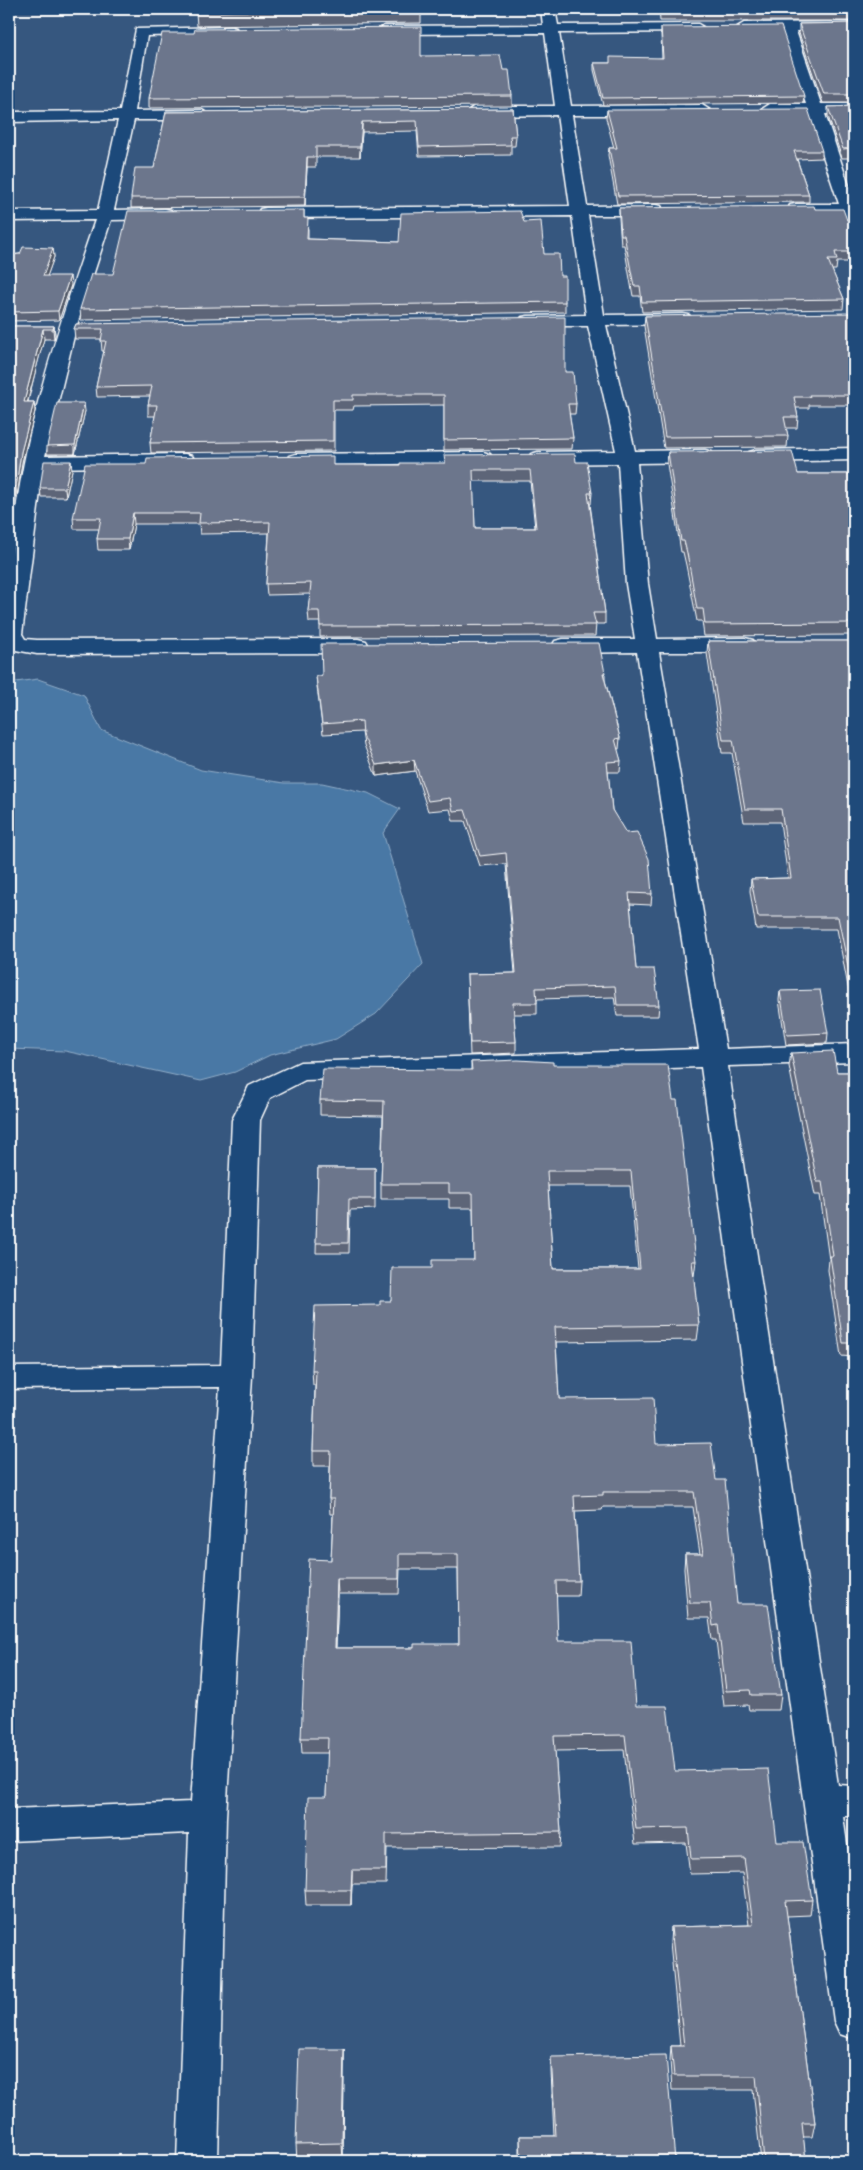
<svg xmlns="http://www.w3.org/2000/svg" width="863" height="2170" font-family="'Indie Flower',sans-serif">
<style>
.water{fill:#4a78a5;stroke:#92aec9}
.lines{fill:none;stroke-linecap:round;stroke-linejoin:round}
.minor-casing{stroke:#fff;stroke-width:3}
.minor{fill:#1f4a7a;fill-rule:evenodd}
.wall{fill:#5d6578;stroke:#fff;fill-rule:evenodd}
.shaded-wall{fill:#4c5362;stroke:#fff}
.building{fill:#6c768c;stroke:#fff;fill-rule:evenodd}
</style>
<rect width="100%" height="100%" fill="#36577f"/>
<filter id="ink" filterUnits="userSpaceOnUse"><feTurbulence type="fractalNoise" baseFrequency=".02" numOctaves="2"/><feDisplacementMap in="SourceGraphic" scale="10" xChannelSelector="R" yChannelSelector="G"/><feConvolveMatrix kernelMatrix="1 2 1 2 8 2 1 2 1" color-interpolation-filters="sRGB"/></filter>
<g filter="url(#ink)">
<!-- water -->
<polygon class="water" points="38,679 84,695 101,730 201,770 284,783 322,783 368,793 400,809 383,833 423,964 376,1014 336,1039 270,1055 235,1072 201,1081 65,1051 9,1049 9,683"/>
<g class="lines">
<defs>
<g id="minor">
<polygon points="541,9 555,9 558,25 698,24 705,28 698,32 559,33 571,106 702,105 710,110 702,115 572,115 587,206 655,205 661,206 663,210 661,214 655,215 588,215 604,315 683,314 689,315 692,319 689,323 683,324 606,325 635,451 705,450 712,452 715,456 712,460 705,462 637,463 648,584 657,639 745,638 753,640 756,645 753,650 745,652 659,652 726,1049 854,1044 854,1062 728,1066 838,1785 854,1786 854,1816 843,1816 854,1893 854,2039 840,2034 834,2021 701,1067 305,1080 270,1098 260,1120 252,1376 226,1817 218,2161 177,2161 189,1833 9,1841 9,1809 191,1802 220,1387 9,1389 9,1367 221,1365 232,1120 249,1086 300,1062 699,1049 637,652 563,653 555,651 552,646 555,641 563,639 635,639 626,584 618,463 538,464 531,462 528,458 531,454 538,452 616,451 588,326 528,326 522,325 519,321 522,317 528,316 586,315 572,216 266,218 260,217 258,213 260,209 266,208 570,206 557,115 475,116 467,111 475,106 555,106 545,33 384,34 377,30 384,26 543,25"/>
<polygon points="854,22 854,30 796,31 821,104 854,104 854,114 825,114 854,201 854,230 848,229 842,214 796,214 790,213 788,209 790,205 796,204 839,204 809,114 770,114 762,109 770,104 806,104 782,31 744,31 737,27 744,23"/>
<path d="M231,27L236,28L238,31L236,34L147,36L135,111L202,110L210,115L202,120H134L114,210L165,209L171,210L173,214L171,218L165,219L111,220L76,328L45,456L185,454L192,456L195,460L192,464L185,466L43,468L22,634L25,639L37,640L358,639L366,641L369,646L366,651L358,653L37,654L10,649C5,637 9,617 9,604C9,474 53,342 95,220L9,221V211L98,210L118,120L9,122V112L120,111L136,29Z"/>
<polygon points="854,448 854,460 756,462 749,460 746,456 749,452 756,450"/>
<polygon points="483,452 490,454 493,458 490,462 296,466 289,464 286,460 289,456 296,454"/>
</g>
</defs>
<!-- minor casing -->
<use href="#minor" class="minor-casing"/>
<!-- minor -->
<use href="#minor" class="minor"/>
</g>
<!-- wall -->
<g class="wall">
<polygon points="421,9 421,23 197,26 196,12"/>
<polygon points="659,9 854,9 854,21 660,21"/>
<polygon points="854,23 854,103 823,103 799,33 799,24"/>
<polygon points="661,27 804,96 803,103 603,105 594,70 594,63 610,63 662,58 661,34"/>
<polygon points="421,56 503,70 512,96 512,106 149,108 149,98"/>
<polygon points="854,106 854,158 842,158 828,116 828,107"/>
<polygon points="513,109 516,136 515,146 511,146 511,155 419,156 417,131 362,132 360,157 316,157 316,167 307,167 305,206 131,208 131,198 154,168 166,112"/>
<polygon points="607,110 822,151 822,158 797,159 809,195 809,202 617,204 608,155 609,148 614,148 606,118"/>
<polygon points="619,208 815,209 854,222 854,262 837,262 836,270 832,270 844,299 843,309 642,312 640,296 633,296 624,245 621,245 619,218"/>
<polygon points="304,210 304,218 308,229 308,239 399,242 524,222 544,254 560,276 565,302 565,312 81,320 80,309 113,274"/>
<polygon points="53,248 54,257 47,276 71,285 59,320 9,321 9,255 20,254"/>
<polygon points="645,316 854,320 854,405 809,405 809,408 796,408 798,417 797,428 786,428 788,436 787,447 664,448 644,326"/>
<polygon points="76,324 565,372 576,404 575,414 569,414 573,438 572,449 444,450 444,405 354,406 353,410 334,410 334,451 151,453 150,443 155,416 148,416 148,405 150,396 97,397 96,387 104,351 102,351 101,339 75,339 74,329"/>
<polygon points="9,326 54,326 55,335 54,339 44,339 35,373 28,402 34,402 35,411 22,462 17,497 12,497 9,512"/>
<polygon points="85,411 75,454 47,454 47,446"/>
<polygon points="668,452 798,474 854,474 854,635 704,636 702,621 697,621 686,565 683,552 681,552 667,464"/>
<path d="M576,462L592,493L591,504H590L605,613V624H596L595,636L320,637V622H309L308,611L310,594L267,595L266,584L269,533L200,534L199,524H134L129,550H98L97,539L99,529H74L73,518L333,465H400ZM473,481H530L535,528H475Z"/>
<polygon points="72,470 66,497 41,497 40,488"/>
<polygon points="708,641 854,641 854,1018 837,929 756,929 750,891 751,879 788,878 780,822 744,822 732,753 722,753 707,653"/>
<polygon points="605,673 605,680 620,738 619,749 617,749 621,761 620,772 608,772 612,810 652,894 651,905 630,904 636,969 659,1005 658,1016 617,1016 614,997 537,999 537,1014 514,1014 516,1042 516,1053 470,1055 467,974 515,973 506,864 480,866 465,821 453,821 450,809 428,811 415,771 376,776 364,745 362,732 323,734 317,686 316,676"/>
<polygon points="780,991 828,1033 827,1043 786,1045 779,1000"/>
<polygon points="791,1053 837,1072 854,1072 854,1357 841,1356 828,1270 829,1260 820,1195 815,1195 789,1066"/>
<path d="M471,1062L553,1065L696,1261L694,1276H693L699,1325L697,1340L556,1342L559,1399L656,1444L716,1480L737,1604L781,1695L779,1710H749L748,1705L724,1706L716,1640H712L709,1618H688L684,1569L685,1554H700L693,1507H603L602,1510L575,1511L579,1581L578,1596H556L558,1641L636,1706L675,1771L777,1842L812,1900L810,1915L787,1916L815,2123L812,2137H803L806,2161H761L753,2090H672L670,2060L671,2046H680L670,1942L671,1927L749,1925L742,1873L690,1874L686,1843L635,1844L624,1750L555,1751L561,1832L560,1847L387,1848L386,1884H352L351,1905H306L305,1890L326,1797L328,1753H302L301,1738L331,1560L333,1514H330L329,1499L330,1466H313V1451L315,1385H313L312,1370L380,1305L391,1301L432,1268L474,1260L473,1208H449V1199H381V1184L383,1116L320,1115V1100L471,1070ZM548,1186H630L638,1269H553ZM400,1569H458L459,1644L414,1648H336L338,1594H399Z"/>
<polygon points="318,1168 375,1168 375,1209 350,1210 349,1253 316,1253"/>
<polygon points="344,2049 344,2068 343,2161 297,2161 296,2144"/>
<polygon points="551,2057 675,2161 520,2161 520,2136 554,2136 551,2071"/>
</g>
<!-- shaded-wall -->
<g class="shaded-wall">
<polygon points="362,122 362,132 360,157 360,147"/>
<polygon points="307,157 307,167 305,206 305,197"/>
<polygon points="53,248 54,257 44,285 43,276"/>
<polygon points="70,276 71,285 59,320 58,311"/>
<polygon points="54,326 55,335 54,339 53,329"/>
<polygon points="43,329 44,339 25,411 24,402"/>
<polygon points="34,402 35,411 22,462 17,497 16,487 21,452"/>
<polygon points="84,403 85,411 75,454 75,445"/>
<polygon points="71,461 72,470 66,497 65,488"/>
<polygon points="11,487 12,497 9,512 9,498"/>
<polygon points="133,513 134,524 129,550 128,539"/>
<polygon points="414,760 415,771 376,776 376,765"/>
<polygon points="337,1579 338,1594 335,1663 335,1648"/>
<polygon points="352,1870 352,1884 351,1905 351,1890"/>
<polygon points="344,2049 344,2068 343,2161 342,2143"/>
</g>
<!-- building -->
<g class="building">
<polygon points="197,9 421,9 421,10 196,12"/>
<polygon points="660,9 854,9 854,12 660,13"/>
<polygon points="854,23 854,94 824,94 799,24"/>
<polygon points="781,26 804,96 603,98 594,63 610,63 610,57 663,58 661,27"/>
<polygon points="421,27 421,56 500,55 503,70 509,70 512,96 149,98 162,33 194,33 195,29"/>
<polygon points="854,106 854,148 843,149 828,107"/>
<polygon points="513,109 516,136 510,136 511,145 419,147 417,121 362,122 360,147 316,147 316,157 307,157 305,197 131,198 135,168 154,168 166,112"/>
<polygon points="808,109 822,151 794,151 809,195 618,196 609,148 617,148 607,110"/>
<polygon points="814,206 815,209 843,209 847,220 854,222 854,252 835,252 837,260 828,260 844,299 642,302 640,286 634,286 624,235 621,235 619,208"/>
<polygon points="304,210 304,218 308,218 307,239 399,242 401,213 520,211 524,222 541,221 544,254 559,254 560,276 565,276 565,302 80,309 91,274 113,274 128,211"/>
<polygon points="23,247 53,248 43,276 70,276 58,311 9,312 9,255 20,254"/>
<polygon points="850,313 853,320 854,320 854,395 809,395 810,397 794,397 798,417 784,417 788,436 665,437 645,316"/>
<polygon points="565,317 565,372 573,372 576,404 568,404 573,438 444,440 444,395 353,395 353,400 333,400 333,441 150,443 157,405 148,405 152,386 96,387 106,341 101,341 103,329 74,329 76,324"/>
<polygon points="9,326 54,326 53,329 43,329 34,363 24,402 34,402 21,452 16,487 11,487 9,498"/>
<polygon points="57,403 84,403 75,445 47,446"/>
<polygon points="792,451 798,474 854,474 854,582 852,582 854,590 854,623 705,624 703,609 697,609 687,553 684,541 681,541 668,452"/>
<path d="M575,454L576,462H587L592,493H588L605,613H593L596,625L320,626L319,611H308L311,583L266,584L270,522L199,523L200,513H133L128,539H97L101,518H73L85,464H146L147,458L333,456V465H400V463H445L444,455ZM473,470H530L536,528H475Z"/>
<polygon points="44,461 71,461 65,488 40,488"/>
<polygon points="708,641 854,641 854,996 838,917 758,917 751,879 791,878 781,809 745,809 733,740 723,740"/>
<polygon points="599,643 605,673 603,673 620,738 615,739 621,761 607,762 612,810 626,833 637,832 649,859 652,894 629,893 636,969 654,969 659,1005 617,1005 615,986 536,988 537,1003 513,1003 516,1042 470,1043 467,974 516,973 506,853 480,856 465,810 453,811 450,798 428,801 414,760 376,765 363,735 362,721 322,724 316,676 322,676 321,644"/>
<polygon points="820,990 828,1033 787,1035 780,991"/>
<polygon points="833,1051 837,1072 854,1072 854,1343 843,1343 830,1256 833,1256 822,1182 817,1182 791,1053"/>
<path d="M518,1060L553,1062V1065H668L673,1100H677L696,1261H692L699,1325L555,1327L559,1399L653,1398L656,1444L711,1443L716,1480H725L737,1604H768L781,1695H751L750,1690L726,1691L718,1625L713,1626L710,1603H690L685,1554H703L694,1492H603V1495L574,1496L579,1581H556L558,1641H631L636,1706H667L675,1771L768,1769L777,1842H803L812,1900L785,1901L815,2123H802L806,2161H764L756,2076H674L671,2046H684L671,1927L753,1925L744,1858L691,1859L688,1828L636,1829L625,1735L554,1736L561,1832L386,1834V1870H352L351,1890H305L308,1797H326L328,1738H301L309,1559L331,1560L334,1499H329L331,1451H313L316,1370H312L315,1306L380,1305V1301H391L392,1268H432V1260H474L473,1193H449V1184H381L384,1101L320,1100L323,1069L472,1070L471,1062ZM547,1171H631L640,1269H553ZM399,1554H458L459,1644H414V1648H335L337,1579H399Z"/>
<polygon points="318,1168 375,1168 375,1199 349,1199 348,1243 316,1243"/>
<polygon points="299,2049 344,2049 342,2143 296,2144"/>
<polygon points="666,2055 675,2161 521,2161 520,2136 556,2136 551,2057"/>
</g>
</g>
<!-- margin -->
<rect width="863" height="2170" fill="none" stroke="#1f4a7a" stroke-width="30"/>
<rect x="15" y="15" width="833" height="2140" fill="none" stroke="#fff" stroke-width="2" filter="url(#ink)"/>
</svg>
